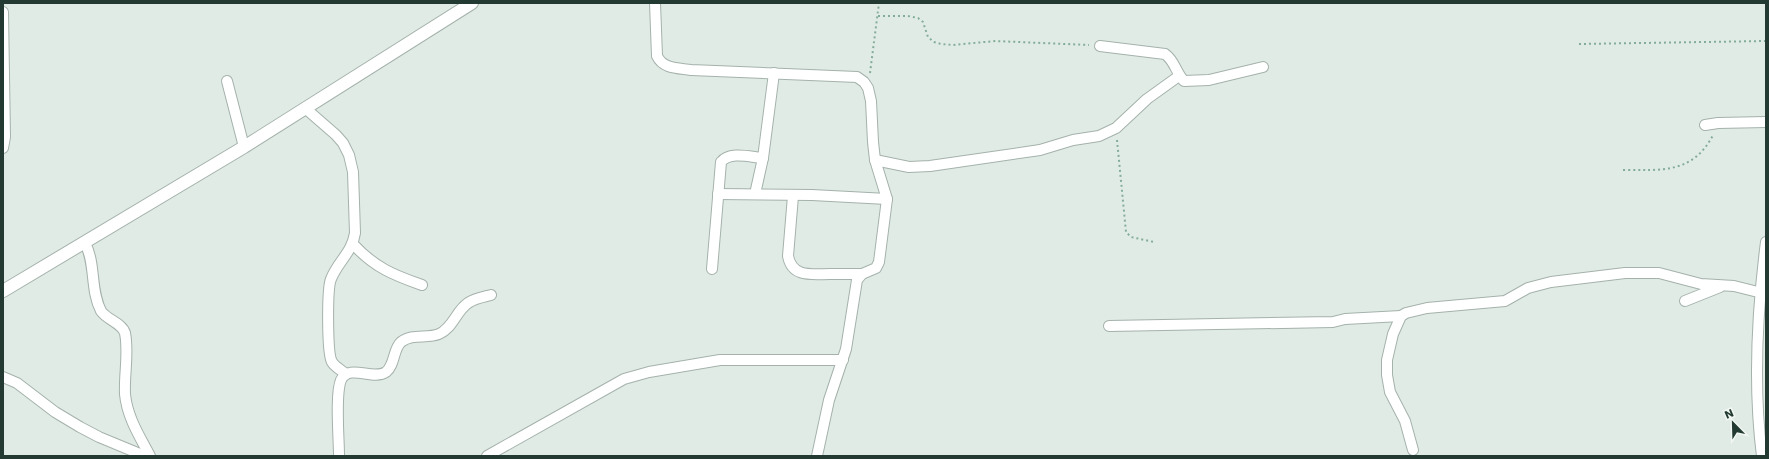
<svg xmlns="http://www.w3.org/2000/svg" width="1769" height="459" font-family="Poppins,sans-serif">
<style>
.lines{fill:none;stroke-linecap:round;stroke-linejoin:round}
.minor-casing{stroke:#a4b2ab;stroke-width:12}
.tertiary-casing{stroke:#a4b2ab;stroke-width:14}
.path{stroke:#83ad9a;stroke-width:2;stroke-dasharray:2 3;stroke-linecap:butt}
.minor{stroke:#fff;stroke-width:10}
.tertiary{stroke:#fff;stroke-width:12}
</style>
<rect width="100%" height="100%" fill="#e1ebe5"/>
<g class="lines">
<defs>
<g id="minor">
<path d="M655,3L657,56C663,69 678,68 691,70L857,77L864,82L868,88L871,101L873,142L875,160L887,199L879,262L876,268L862,274L857,280L846,349L829,400L817,456"/>
<polyline points="3,12 5,137 3,148"/>
<path d="M1100,46L1165,54C1175,61 1176,73 1184,81L1209,80L1263,67"/>
<polyline points="227,81 244,147"/>
<path d="M305,108L336,135L343,143L349,155L353,172L355,233C352,253 338,261 331,279C327,288 327,354 332,362C335,367 341,370 346,374"/>
<polyline points="1705,125 1718,123 1766,122"/>
<polyline points="875,160 909,167 930,166 1040,150 1073,140 1099,136 1116,128 1147,99 1179,76"/>
<polyline points="718,194 812,195 887,199"/>
<polyline points="755,194 763,158 774,73"/>
<path d="M793,196L788,256C792,278 812,274 830,274C840,274 851,274 862,274"/>
<path d="M85,243C96,264 90,290 101,311C107,320 122,323 125,333C129,353 124,374 125,394C127,417 140,437 150,456"/>
<path d="M353,244C374,267 393,275 422,285"/>
<path d="M712,269L721,162C730,151 750,157 763,158"/>
<polyline points="1685,301 1720,287"/>
<polyline points="1109,326 1333,322 1345,319 1401,316"/>
<polyline points="3,377 17,383 55,412 80,427 99,437 145,456"/>
<polyline points="1413,450 1405,421 1390,392 1387,375 1387,360 1393,334 1401,316 1406,313 1427,308 1505,301 1528,288 1551,282 1625,273 1659,273 1701,284 1734,286 1766,294"/>
<path d="M339,456C339,438 335,394 341,380C349,363 373,381 386,372C395,365 393,349 401,342C412,333 427,339 439,334C453,328 456,311 468,303C475,298 483,297 491,295"/>
<polyline points="487,456 624,379 649,372 720,360 843,360"/>
<path d="M1762,456C1753,386 1757,312 1766,242"/>
</g>
<polyline id="tertiary" points="3,291 244,147 472,3"/>
</defs>
<!-- minor casing -->
<use href="#minor" class="minor-casing"/>
<!-- tertiary casing -->
<use href="#tertiary" class="tertiary-casing"/>
<!-- path -->
<g class="path">
<polyline points="878,16 908,16 918,18 923,22 928,37 934,42 941,44 953,45 995,41 1089,45"/>
<polyline points="1579,44 1766,41"/>
<polyline points="870,73 879,3"/>
<polyline points="1117,140 1126,232 1131,237 1154,242"/>
<path d="M1623,170C1661,170 1693,174 1713,135"/>
</g>
<!-- minor -->
<use href="#minor" class="minor"/>
<!-- tertiary -->
<use href="#tertiary" class="tertiary"/>
</g>
<!-- border -->
<rect width="1769" height="459" fill="none" stroke="#223a31" stroke-width="8"/>
<!-- north arrow -->
<g transform="translate(1733 423) rotate(337)" stroke="#f1f7f3" stroke-width="3" paint-order="stroke">
<path d="M0-3L7 15L0 10L-7 15Z" fill="#223a31"/>
<text y="-6" font-size="11" font-weight="bold" text-anchor="middle" fill="#223a31">N</text>
</g>
</svg>
